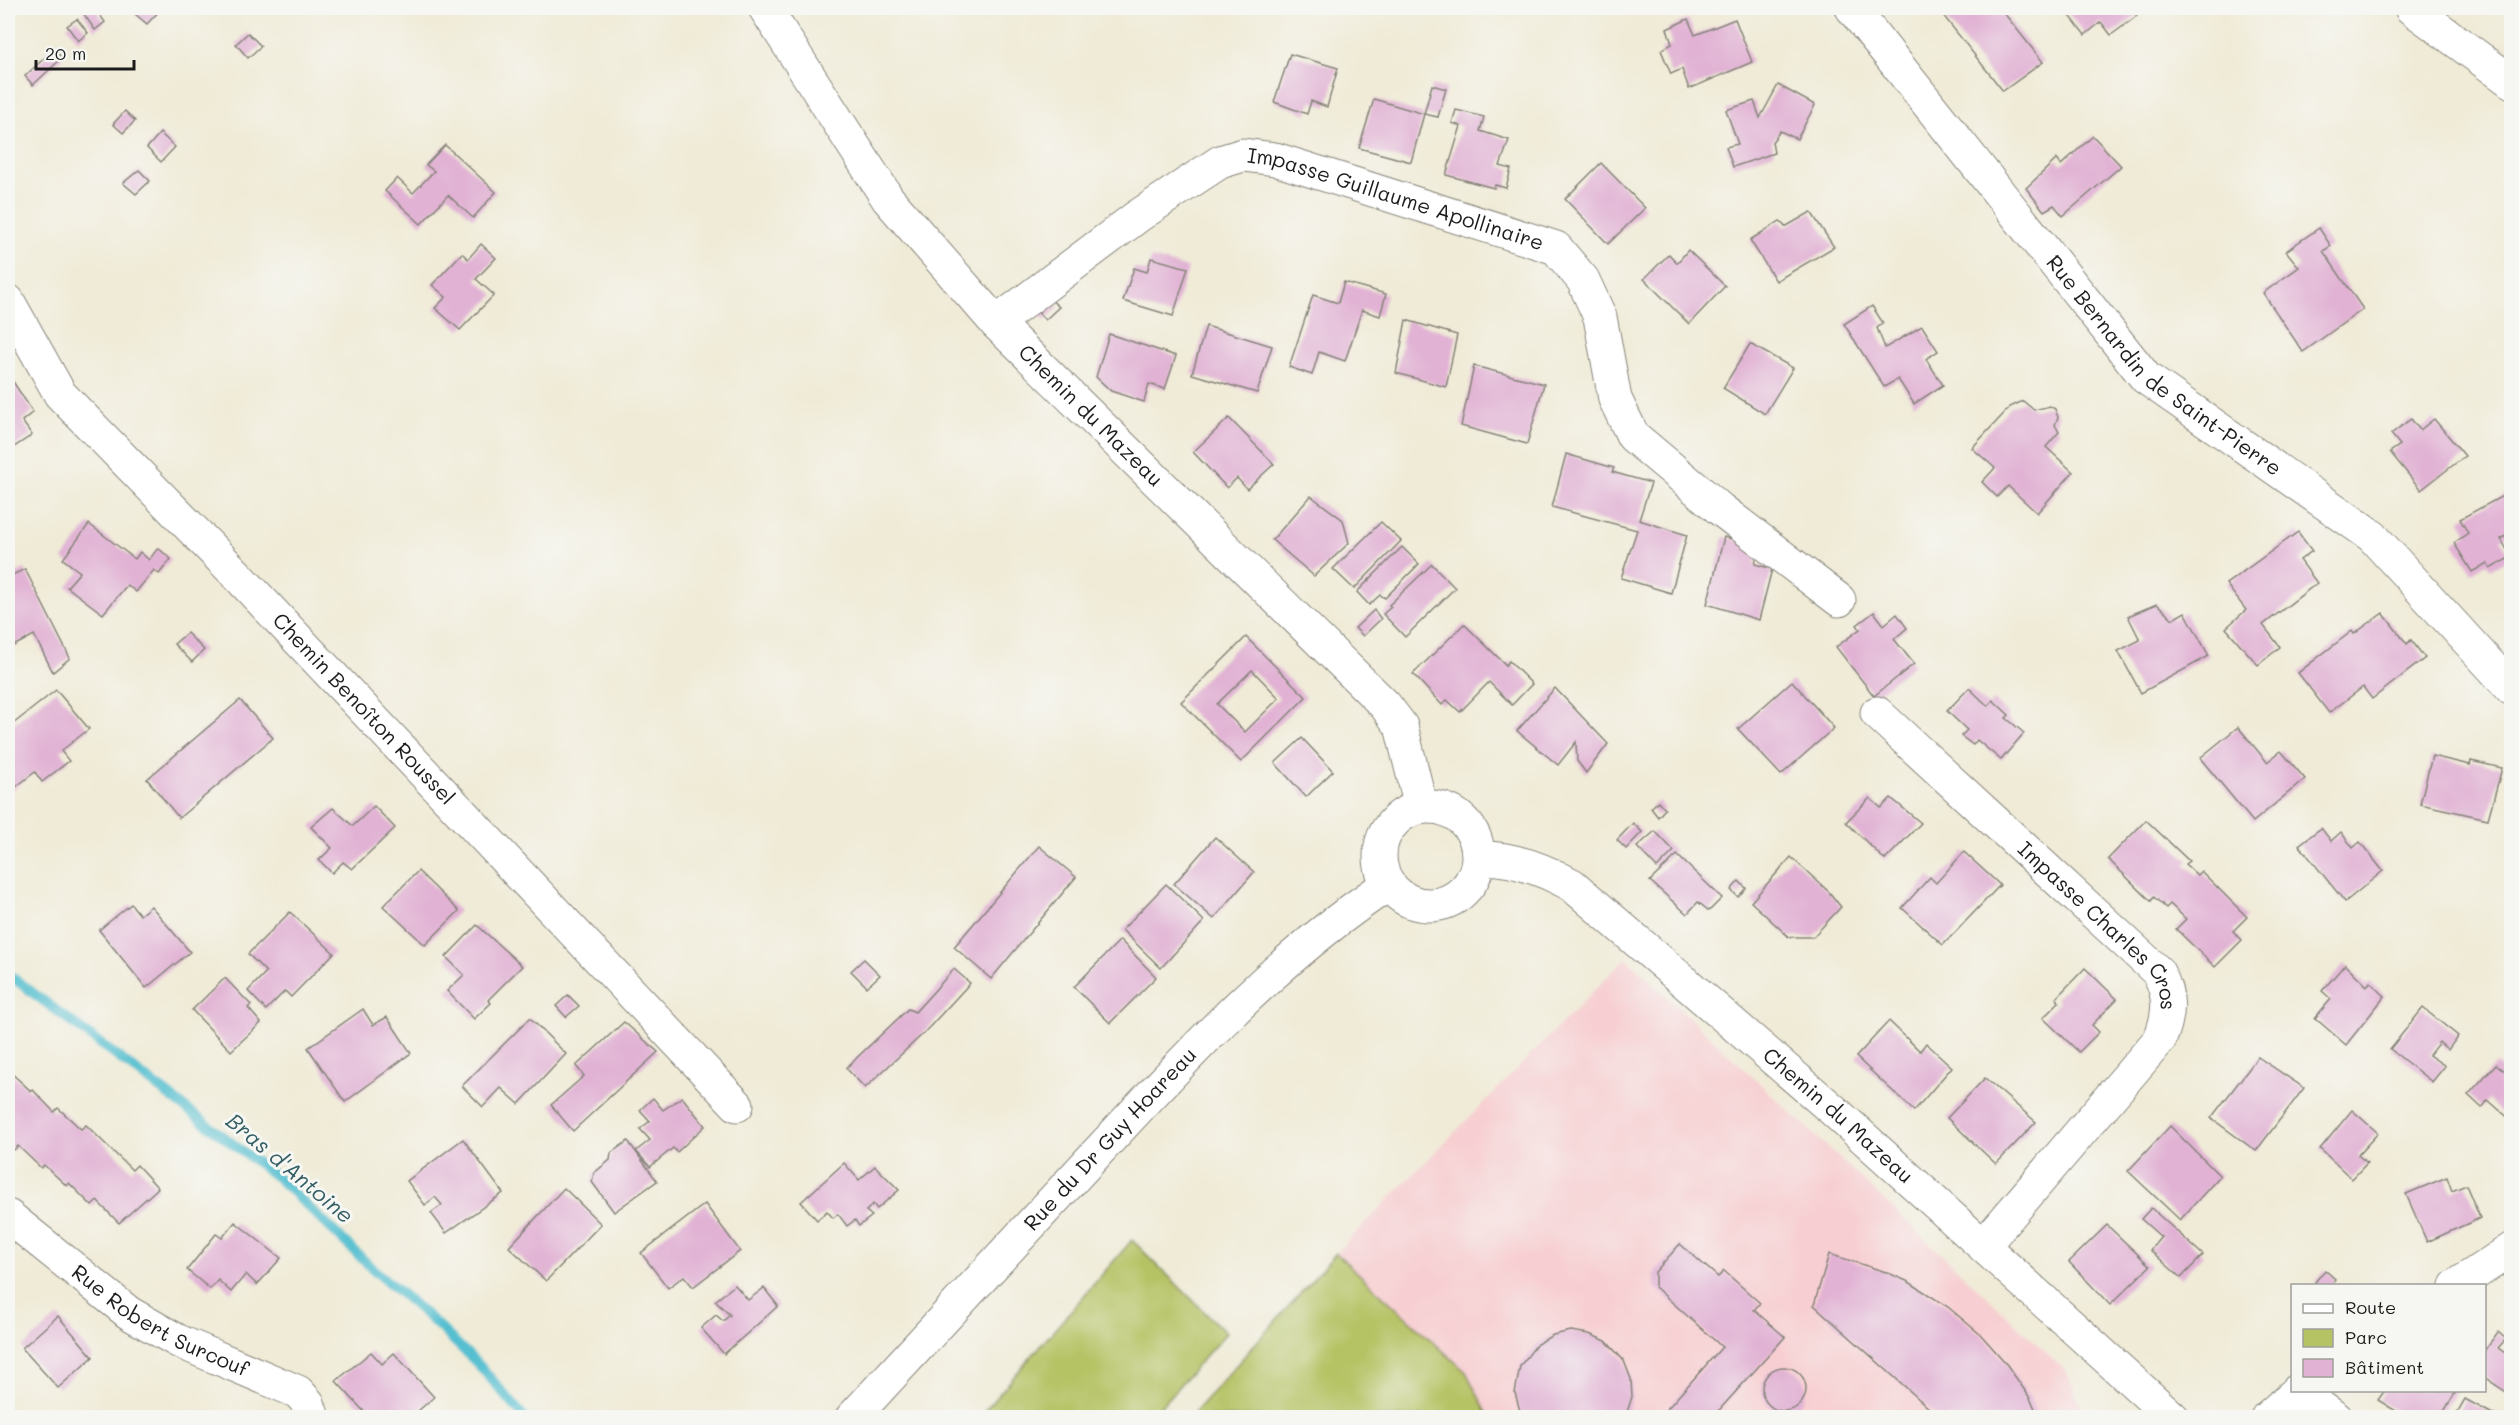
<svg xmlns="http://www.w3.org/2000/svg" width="2519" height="1425" font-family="Mali,sans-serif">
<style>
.built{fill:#f7cfd2}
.green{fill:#b6c365;stroke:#697040;stroke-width:1.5}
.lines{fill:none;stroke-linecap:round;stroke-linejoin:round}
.stream{stroke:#55bfd0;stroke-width:10}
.building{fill:#e1b2d4;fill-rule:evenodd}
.minor-casing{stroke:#86847a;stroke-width:35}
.minor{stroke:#fff;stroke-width:33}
.labels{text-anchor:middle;stroke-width:6;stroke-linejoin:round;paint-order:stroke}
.street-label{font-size:21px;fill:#1c1c1c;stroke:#f6f6f2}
.water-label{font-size:22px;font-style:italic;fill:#335d64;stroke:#f6f6f2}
</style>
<rect width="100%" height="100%" fill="#f6f6f2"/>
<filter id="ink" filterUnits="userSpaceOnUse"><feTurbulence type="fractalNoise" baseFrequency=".0167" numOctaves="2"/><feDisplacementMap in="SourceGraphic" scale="12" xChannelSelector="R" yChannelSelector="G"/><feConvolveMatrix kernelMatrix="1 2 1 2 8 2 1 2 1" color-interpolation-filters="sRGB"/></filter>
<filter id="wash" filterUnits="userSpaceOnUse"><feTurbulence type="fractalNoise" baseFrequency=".008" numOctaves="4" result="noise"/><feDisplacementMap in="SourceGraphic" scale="24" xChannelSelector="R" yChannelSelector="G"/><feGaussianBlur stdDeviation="1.35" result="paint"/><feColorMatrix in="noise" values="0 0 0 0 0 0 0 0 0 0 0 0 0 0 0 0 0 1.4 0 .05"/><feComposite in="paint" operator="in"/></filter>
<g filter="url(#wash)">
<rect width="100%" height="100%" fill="#f0ebd7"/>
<!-- built -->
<polygon class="built" points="1626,958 2066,1371 2086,1417 1489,1417 1486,1408 1336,1253"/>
<!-- green -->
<g class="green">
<polygon points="1132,1240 1226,1333 1151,1417 979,1417"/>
<polygon points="1336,1253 1466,1372 1489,1417 1190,1417"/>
</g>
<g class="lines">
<!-- stream -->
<polyline class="stream" points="8,974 278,1178 373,1269 433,1321 479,1365 525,1418"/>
</g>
<g id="blocks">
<!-- building -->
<g class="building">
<polygon points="90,8 95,8 105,22 95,30 83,13"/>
<polygon points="128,8 162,8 147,24"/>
<polygon points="1950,8 2000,8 2043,62 2003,91 1942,14"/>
<polygon points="2064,8 2130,8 2137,16 2111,35 2101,22 2085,35"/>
<polygon points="77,19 88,33 78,41 67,26"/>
<polygon points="1688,19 1695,35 1735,19 1752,62 1689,89 1682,69 1671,74 1661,50 1672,44 1667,29"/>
<polygon points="248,33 261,46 248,58 236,44"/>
<polygon points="54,49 62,58 33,85 25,76"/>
<polygon points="1290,54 1338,68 1327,107 1311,101 1307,114 1274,102"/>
<polygon points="1432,85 1446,89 1438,117 1424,114"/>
<polygon points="1778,85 1815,105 1797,139 1780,131 1772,142 1774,153 1733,167 1726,147 1738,144 1726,110 1754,101 1760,118"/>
<polygon points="1374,99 1424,114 1411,162 1359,148"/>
<polygon points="1456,110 1484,117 1480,131 1509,140 1500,166 1511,169 1506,188 1495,185 1494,188 1446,175 1461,126 1452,123"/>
<polygon points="125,111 135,121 123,133 113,124"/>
<polygon points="160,133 175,147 161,162 147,148"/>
<polygon points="2093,136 2121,166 2063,216 2054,205 2044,211 2026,188 2057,159 2061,165"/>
<polygon points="445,145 496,192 473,218 448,195 421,224 385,191 397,178 413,193 434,171 426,165"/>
<polygon points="1601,163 1645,208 1608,244 1565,199"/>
<polygon points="139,170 150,181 136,194 123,183"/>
<polygon points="1811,212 1834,247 1776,281 1750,240 1780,221 1785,227"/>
<polygon points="2319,228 2331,246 2323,251 2363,309 2303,352 2263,293 2299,267 2286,251"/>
<polygon points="481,244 496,258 476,279 494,295 460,330 435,308 446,297 432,285 462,253 468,259"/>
<polygon points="1688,250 1725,286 1689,324 1644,279 1669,254 1677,263"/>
<polygon points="1151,258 1188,268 1173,316 1123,301 1134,268 1147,272"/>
<polygon points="1344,282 1386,294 1380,316 1362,310 1345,361 1319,352 1312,375 1289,367 1313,295 1338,303"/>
<polygon points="1049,298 1059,307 1045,320 1036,310"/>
<polygon points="1872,306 1883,323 1877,328 1885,348 1922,326 1938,351 1926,359 1943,385 1914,404 1898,379 1884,387 1844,324"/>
<polygon points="1406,320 1457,335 1446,387 1396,373"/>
<polygon points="1206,326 1272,346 1257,393 1192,374"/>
<polygon points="1109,334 1176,356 1165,389 1149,384 1144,402 1111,391 1096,377"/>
<polygon points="1750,344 1793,368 1765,414 1723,388"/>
<polygon points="1474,366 1544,384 1527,444 1461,426"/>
<polygon points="8,374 33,412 22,421 32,435 8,451"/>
<polygon points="2023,401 2034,410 2050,406 2055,409 2058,417 2055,425 2059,432 2046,447 2073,472 2037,513 2008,486 1997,497 1982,482 1995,468 1972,448 2010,407"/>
<polygon points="1229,418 1274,464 1247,489 1237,478 1227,488 1193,452"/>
<polygon points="2411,419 2420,430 2434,419 2465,456 2421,490 2390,452 2400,445 2391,434"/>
<polygon points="1566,454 1614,468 1612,472 1651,483 1639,520 1687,535 1671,593 1621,578 1637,530 1552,507"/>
<polygon points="2508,493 2511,498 2511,533 2501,539 2511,557 2490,569 2487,563 2472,572 2454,543 2468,533 2460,519"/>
<polygon points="1311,496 1343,520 1349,543 1314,576 1272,540"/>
<polygon points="1381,522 1401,541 1354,589 1333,569"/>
<polygon points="89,524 135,559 140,552 149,560 158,548 171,559 159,574 154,570 136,592 127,585 103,614 67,587 80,572 63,559"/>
<polygon points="2298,532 2312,551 2300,560 2317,583 2263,625 2280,647 2258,665 2226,628 2246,610 2226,584"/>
<polygon points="1724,537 1759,545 1755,564 1772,569 1759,620 1707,604"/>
<polygon points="1402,547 1419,564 1385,598 1380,595 1369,605 1357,592"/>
<polygon points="1432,564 1455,588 1405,637 1383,614 1391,607 1389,605"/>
<polygon points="25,569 70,658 53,672 34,635 8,649 8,577"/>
<polygon points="2157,604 2173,619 2185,612 2209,656 2141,693 2118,651 2140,640 2128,616"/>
<polygon points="1374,610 1381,619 1363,636 1355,628"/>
<polygon points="1874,612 1884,625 1897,614 1907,628 1894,639 1914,664 1874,696 1836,647 1860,629 1857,625"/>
<polygon points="2383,613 2407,644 2411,640 2425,658 2372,699 2363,687 2329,713 2298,673 2352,631 2354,634"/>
<polygon points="1464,624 1506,665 1509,661 1532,684 1512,705 1489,682 1460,712 1447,700 1442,705 1413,674"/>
<polygon points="187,633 204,650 192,662 174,644"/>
<path d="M1246,637L1306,697L1241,762L1181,702ZM1252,670L1279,698L1245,732L1217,704Z"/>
<polygon points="1792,681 1834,728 1781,775 1738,729"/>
<polygon points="1555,688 1608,744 1586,773 1577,761 1576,742 1558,765 1517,731"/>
<polygon points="1969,688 1988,706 1993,700 2009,715 2006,718 2024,733 2001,760 1977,740 1973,745 1961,736 1967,730 1947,711"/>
<polygon points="56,690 89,729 61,751 69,761 42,782 35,772 8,793 8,728"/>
<polygon points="240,700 273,738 179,818 147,779"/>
<polygon points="2238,727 2267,762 2281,751 2305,779 2253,822 2200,758"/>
<polygon points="1302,738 1333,771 1306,797 1275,763"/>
<polygon points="2432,756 2470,765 2471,761 2502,768 2488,819 2420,804"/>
<polygon points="1870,798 1881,808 1891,798 1921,823 1885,860 1846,822"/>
<polygon points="1658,801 1665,809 1658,817 1651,808"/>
<polygon points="374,806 395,828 352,869 343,862 332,873 319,860 332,848 311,827 333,808 353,826"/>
<polygon points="2146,820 2189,861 2185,864 2197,875 2201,871 2247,917 2233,931 2242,940 2215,967 2176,929 2186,919 2170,904 2166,908 2154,897 2151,901 2108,859"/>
<polygon points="1633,823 1642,832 1626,849 1617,840"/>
<polygon points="2321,828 2331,841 2341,832 2353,848 2360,842 2383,871 2345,902 2299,845"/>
<polygon points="1655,831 1674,851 1657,868 1637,847"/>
<polygon points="1215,837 1254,872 1214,919 1174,884"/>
<polygon points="1039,846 1076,877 991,979 954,947"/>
<polygon points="1964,852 2000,885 1943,945 1902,908 1930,877 1936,883"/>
<polygon points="1677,855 1722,898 1709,911 1698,902 1687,914 1650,881"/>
<polygon points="1791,857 1829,892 1841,907 1813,937 1789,937 1751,902"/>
<polygon points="418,871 459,911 425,945 383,906"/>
<polygon points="1739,881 1746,888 1738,897 1731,890"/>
<polygon points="1166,884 1204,921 1161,968 1122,930"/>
<polygon points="131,904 140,915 151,906 190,952 146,988 99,930"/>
<polygon points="290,912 334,953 291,997 285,991 266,1010 248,991 266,972 248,954"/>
<polygon points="477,925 522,966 488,1000 491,1003 474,1019 447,991 464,975 446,957"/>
<polygon points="1120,940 1156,977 1110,1023 1074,987"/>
<polygon points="864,959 880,975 867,987 851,971"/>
<polygon points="2345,964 2367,986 2370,982 2385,996 2346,1045 2315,1018 2331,999 2322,991"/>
<polygon points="2085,968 2117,999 2092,1025 2099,1032 2079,1052 2043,1018 2059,1002 2056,998"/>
<polygon points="954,969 970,983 924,1033 865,1088 846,1068 908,1009 915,1012"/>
<polygon points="225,978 251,1005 248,1008 261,1023 231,1051 192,1010"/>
<polygon points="568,995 579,1006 566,1017 556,1006"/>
<polygon points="2423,1008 2458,1036 2448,1050 2439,1042 2429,1055 2445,1066 2432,1082 2390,1049"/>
<polygon points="363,1009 373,1025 387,1017 411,1053 345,1102 308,1048"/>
<polygon points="530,1018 566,1054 519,1104 501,1088 483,1107 462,1086"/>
<polygon points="1889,1021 1920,1051 1926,1043 1952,1067 1914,1111 1856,1057"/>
<polygon points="624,1022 658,1052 573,1131 551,1105 584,1076 576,1066"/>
<polygon points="2258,1057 2304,1088 2256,1151 2211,1118"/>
<polygon points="2496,1064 2511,1076 2511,1120 2488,1100 2482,1108 2468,1095"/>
<polygon points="9,1071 31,1091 33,1090 54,1112 58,1108 81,1129 86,1125 132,1170 137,1165 158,1188 119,1223 97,1201 92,1206 69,1183 67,1186 44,1165 41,1168 18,1146 14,1150 8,1144 8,1073"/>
<polygon points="1985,1078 2036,1122 1996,1164 1947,1118"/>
<polygon points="682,1097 705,1126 677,1152 673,1148 650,1167 636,1151 650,1140 640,1129 650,1121 640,1110 653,1098 663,1110"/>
<polygon points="2352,1110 2378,1133 2358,1155 2367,1163 2352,1179 2320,1149"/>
<polygon points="2170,1126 2220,1176 2180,1220 2128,1171"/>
<polygon points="463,1139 503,1193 446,1233 431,1213 442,1205 435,1197 425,1205 407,1181"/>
<polygon points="628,1141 657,1181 614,1212 592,1182 594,1173 610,1160 611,1153"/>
<polygon points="844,1163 859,1180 875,1166 899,1190 877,1209 873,1204 866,1211 872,1216 859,1226 855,1220 847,1226 838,1214 833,1218 827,1211 817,1220 801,1202"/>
<polygon points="2447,1177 2452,1191 2466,1185 2480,1218 2427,1242 2406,1194"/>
<polygon points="564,1188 601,1224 546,1281 509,1247"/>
<polygon points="705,1204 740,1251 693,1287 684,1276 668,1288 641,1253"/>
<polygon points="2151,1208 2203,1255 2181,1278 2150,1250 2161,1237 2141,1219"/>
<polygon points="235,1222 281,1258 257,1285 246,1274 231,1292 218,1280 210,1289 187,1270 216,1234 222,1238"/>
<polygon points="2107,1225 2150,1266 2110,1305 2069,1262"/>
<polygon points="1680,1244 1718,1277 1724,1271 1760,1303 1754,1310 1785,1337 1712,1418 1659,1418 1722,1347 1655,1287 1655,1272"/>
<polygon points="1829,1254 1886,1272 1909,1282 1948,1307 1981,1335 2005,1362 2028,1395 2040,1418 1940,1418 1814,1305"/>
<polygon points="2325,1270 2335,1279 2331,1286 2319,1286 2315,1282"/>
<polygon points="735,1285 748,1300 764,1288 778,1306 724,1354 701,1328 716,1315 723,1321 730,1315 715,1301"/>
<polygon points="58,1316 93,1357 58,1388 22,1348"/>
<polygon points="1571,1331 1589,1334 1606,1341 1624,1361 1631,1379 1632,1397 1625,1418 1522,1418 1515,1393 1520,1366 1537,1344 1553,1335"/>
<polygon points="2498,1332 2506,1339 2498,1348 2511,1357 2511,1395 2484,1377 2484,1351"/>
<polygon points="371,1352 382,1364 394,1353 434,1397 410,1418 370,1418 336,1381"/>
<circle cx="1784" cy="1389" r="22"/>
<polygon points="2385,1390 2457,1390 2440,1418 2407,1418 2378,1400"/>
<polygon points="2465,1399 2500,1418 2454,1418"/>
</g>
</g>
</g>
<g filter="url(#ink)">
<use href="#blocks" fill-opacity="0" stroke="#86847a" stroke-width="1.5"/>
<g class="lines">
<defs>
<g id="minor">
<path id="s1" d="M765,8L888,199L996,323L1385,705L1401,726L1421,807"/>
<path id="s2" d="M1852,8L2146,378L2372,536L2512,689"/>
<polyline points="2411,8 2512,82"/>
<path id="s3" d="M8,301L60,394L240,578L737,1105"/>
<path id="s4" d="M996,323L1138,216L1220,162L1243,155L1275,159L1556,248L1583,280L1600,317L1615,399L1633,436L1720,509L1839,600"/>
<path id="s5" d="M1877,713L2158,972C2171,996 2170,1014 2160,1039L1984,1245"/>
<circle cx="1429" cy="856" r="49"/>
<path id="s6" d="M1479,858C1512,857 1543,869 1572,885L1833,1110L2173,1418"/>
<path id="s7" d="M8,1216L129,1313L178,1341L298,1392L308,1403L313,1418"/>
<polyline points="2456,1286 2512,1249"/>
<polyline points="2297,1391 2336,1418"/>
<path id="s8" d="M852,1418C933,1330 1015,1242 1096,1154C1186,1057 1277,957 1389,884"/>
<polyline points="2267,1418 2299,1390"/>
</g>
</defs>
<!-- minor casing -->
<use href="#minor" class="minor-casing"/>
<!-- minor -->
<use href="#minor" class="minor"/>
</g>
</g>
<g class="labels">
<!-- street labels -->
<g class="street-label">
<text dy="7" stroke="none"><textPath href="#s4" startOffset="459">Impasse Guillaume Apollinaire</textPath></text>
<text dy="7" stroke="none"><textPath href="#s2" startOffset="477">Rue Bernardin de Saint-Pierre</textPath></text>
<text dy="7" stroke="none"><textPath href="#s1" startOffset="524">Chemin du Mazeau</textPath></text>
<text dy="7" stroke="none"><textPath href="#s3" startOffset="544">Chemin Benoîton Roussel</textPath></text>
<text dy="7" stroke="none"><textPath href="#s5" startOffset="309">Impasse Charles Cros</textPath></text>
<text dy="7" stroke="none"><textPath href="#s6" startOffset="450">Chemin du Mazeau</textPath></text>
<text dy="7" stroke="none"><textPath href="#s8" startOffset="380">Rue du Dr Guy Hoareau</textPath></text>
<text dy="7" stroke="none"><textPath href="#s7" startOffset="186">Rue Robert Surcouf</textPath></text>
</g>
<!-- water labels -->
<g class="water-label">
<text transform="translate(290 1168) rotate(40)" y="8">Bras d'Antoine</text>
</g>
</g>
<!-- margin -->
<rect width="2519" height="1425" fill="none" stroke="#f6f6f2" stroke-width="30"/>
<!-- legend -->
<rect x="2291" y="1284" width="195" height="108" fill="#f6f6f2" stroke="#9f9f9c" stroke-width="1.5"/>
<rect x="2303" y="1304" width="30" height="9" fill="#ffffff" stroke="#9f9f9c" stroke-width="1.5"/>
<text x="2345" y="1314" font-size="18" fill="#1c1c1c">Route</text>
<rect x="2303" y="1329" width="30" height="18" fill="#b6c365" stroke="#9f9f9c" stroke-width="1.5"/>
<text x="2345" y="1344" font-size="18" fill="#1c1c1c">Parc</text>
<rect x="2303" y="1359" width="30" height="18" fill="#e1b2d4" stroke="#9f9f9c" stroke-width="1.5"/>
<text x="2345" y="1374" font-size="18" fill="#1c1c1c">Bâtiment</text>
<!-- scale -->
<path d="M36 60v9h98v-9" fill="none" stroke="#1c1c1c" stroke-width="3"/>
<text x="45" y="60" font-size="18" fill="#1c1c1c" stroke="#f6f6f2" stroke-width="4.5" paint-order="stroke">20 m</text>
</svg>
